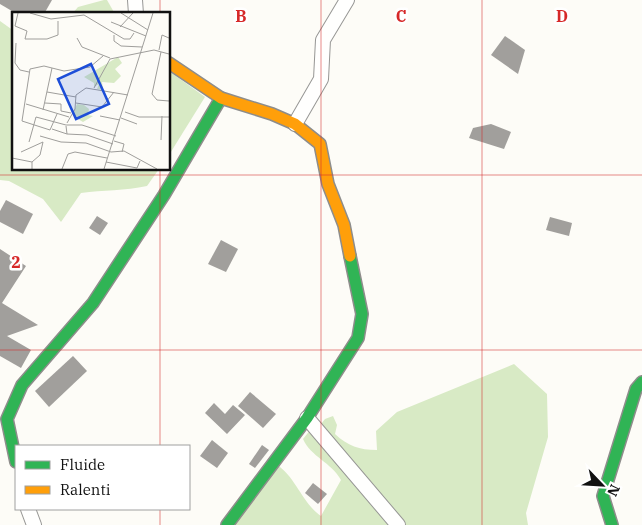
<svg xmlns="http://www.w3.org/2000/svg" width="642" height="525" font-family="'IBM Plex Serif',serif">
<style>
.forest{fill:#d8eac5}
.building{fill:#a19f9c}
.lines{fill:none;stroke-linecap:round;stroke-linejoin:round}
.street-casing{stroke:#979795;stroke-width:16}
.fast-casing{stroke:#8e8d8b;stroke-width:14}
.slow-casing{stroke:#8e8d8b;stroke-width:14}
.street{stroke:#fffffe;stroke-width:14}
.fast{stroke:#30b455;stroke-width:11}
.slow{stroke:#ff9f0a;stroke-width:11}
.grid{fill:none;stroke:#d62828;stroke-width:1;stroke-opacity:0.55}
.inset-road{fill:none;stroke:#9f9e9b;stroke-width:1}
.view{fill:#1d4ed8;fill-opacity:0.15;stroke:#1d4ed8;stroke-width:2.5}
.inset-edge{fill:none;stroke:#111;stroke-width:2.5}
.grid-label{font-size:16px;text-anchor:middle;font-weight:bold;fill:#d62828;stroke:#fff;stroke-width:5;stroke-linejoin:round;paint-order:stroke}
</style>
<rect width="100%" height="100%" fill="#fdfcf7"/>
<!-- forest -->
<g class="forest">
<polygon points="104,0 107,0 115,14 72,14 78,7"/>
<path d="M0,21L14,31V169H159L147,186C125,191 103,190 81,193L61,222L43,199L9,181L0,180Z"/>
<polygon points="169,71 205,97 169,155"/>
<path d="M514,364L547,394L548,437L526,513L528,525H232L276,464C296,477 302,503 321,516L341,480C331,462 311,457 303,439L315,424H321L325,419L333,416L337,425L335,434C348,446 359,450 377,450L376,431L397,412Z"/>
</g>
<!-- building -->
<g class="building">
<polygon points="0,0 52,0 44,14 17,14 0,4"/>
<polygon points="505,36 525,50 518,74 491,55"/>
<polygon points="491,124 511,132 504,149 469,138 473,128"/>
<polygon points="6,200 33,214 23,234 0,222 0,211"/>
<polygon points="97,216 108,223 100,235 89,228"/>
<polygon points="550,217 572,223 569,236 546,230"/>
<polygon points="221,240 238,249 226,272 208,264"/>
<polygon points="0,249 26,266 2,303 38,325 7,336 31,350 21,368 0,356"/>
<polygon points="73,356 87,371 49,407 35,391"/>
<polygon points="250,392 276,414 263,428 238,406"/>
<polygon points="214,403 225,414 233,405 245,415 227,434 205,413"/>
<polygon points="212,440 228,453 217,468 200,456"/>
<polygon points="262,445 269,450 255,468 249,464"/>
<polygon points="313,483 327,494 318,504 305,493"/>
</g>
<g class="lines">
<defs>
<g id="street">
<polyline points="135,0 136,14"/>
<polyline points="295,124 321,79 323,40 347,0"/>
<polyline points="307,418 398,525"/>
<polyline points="28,509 34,525"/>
</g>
<g id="fast">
<polyline points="16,462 7,419 22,385 93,303 164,195 221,98"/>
<polyline points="227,525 307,418 358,338 362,314 350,256"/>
<polyline points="612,525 603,496 636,389 642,382"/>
</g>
<polyline id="slow" points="169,63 221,98 272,114 295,124 320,144 328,184 344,225 350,256"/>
</defs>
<!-- street casing -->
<use href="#street" class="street-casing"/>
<!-- fast casing -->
<use href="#fast" class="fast-casing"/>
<!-- slow casing -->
<use href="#slow" class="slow-casing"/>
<!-- street -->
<use href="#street" class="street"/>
<!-- fast -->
<use href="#fast" class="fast"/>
<!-- slow -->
<use href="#slow" class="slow"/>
</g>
<!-- grid -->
<path class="grid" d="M160,0V14M321,0V525M482,0V525M160,169V446M0,175H642M0,350H642M160,509V525"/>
<!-- overview -->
<g transform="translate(12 12)">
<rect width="158" height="158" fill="#fdfcf7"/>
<path d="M106,45L110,51L103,57L109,64L102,71L90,70L91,78L85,77L87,72L82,75V71L72,65ZM65,92L72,93L77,97L76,103L81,104L71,110L66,107L61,101Z" fill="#d8eac5"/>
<path class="inset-road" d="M6,1L3,14L15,19L13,27H35L46,23V9M18,1L39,7L72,3L112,27H118L122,21M109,1L136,18M99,10L134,24M108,15L121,1M102,23V29L109,34L130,35M65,26L70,35L98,46M4,31L3,51L8,58L17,60M147,38L150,23L157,26M149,40L140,82L145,88L157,89M82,76L98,47L142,38L157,42M35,80L64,85M33,91L49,92V99L59,101M64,91L90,95L102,80M14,92L57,105M31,98L40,56M113,100L127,105H157M45,102L38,118L10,109L18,57L32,54L52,59L78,55L91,44M88,104L108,108M109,106L125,112M55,111L63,97L64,83L74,76L116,83M54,114L55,122L75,123L101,132M40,117L55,122M28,124L49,130L74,131L99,140L112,139L145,157M149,128L150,104M102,129L112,132L110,140M17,130L24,105L54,113H70L104,124M9,140L31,130M0,146L20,150V157M20,150L28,143L31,130M94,150L125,156L128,149M50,157L56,142L63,140L95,146M92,157L141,1"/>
<path class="view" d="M79,52L97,92L64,107L46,67Z"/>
<rect width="158" height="158" class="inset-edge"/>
</g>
<g class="grid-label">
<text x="241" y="22">B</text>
<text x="401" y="22">C</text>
<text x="562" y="22">D</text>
<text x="16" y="268">2</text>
</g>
<!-- legend -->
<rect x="15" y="445" width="175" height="65" fill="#ffffff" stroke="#a0a0a0"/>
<rect x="25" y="461" width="25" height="8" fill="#30b455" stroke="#a0a0a0"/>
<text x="60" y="470" font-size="15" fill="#111111">Fluide</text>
<rect x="25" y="486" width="25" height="8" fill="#ff9f0a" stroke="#a0a0a0"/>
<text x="60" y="495" font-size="15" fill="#111111">Ralenti</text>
<!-- north arrow -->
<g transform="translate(602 485) rotate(115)" stroke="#ffffff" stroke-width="4" paint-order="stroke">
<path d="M0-4L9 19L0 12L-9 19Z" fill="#111111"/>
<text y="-8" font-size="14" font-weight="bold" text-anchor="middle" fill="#111111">N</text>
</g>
</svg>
